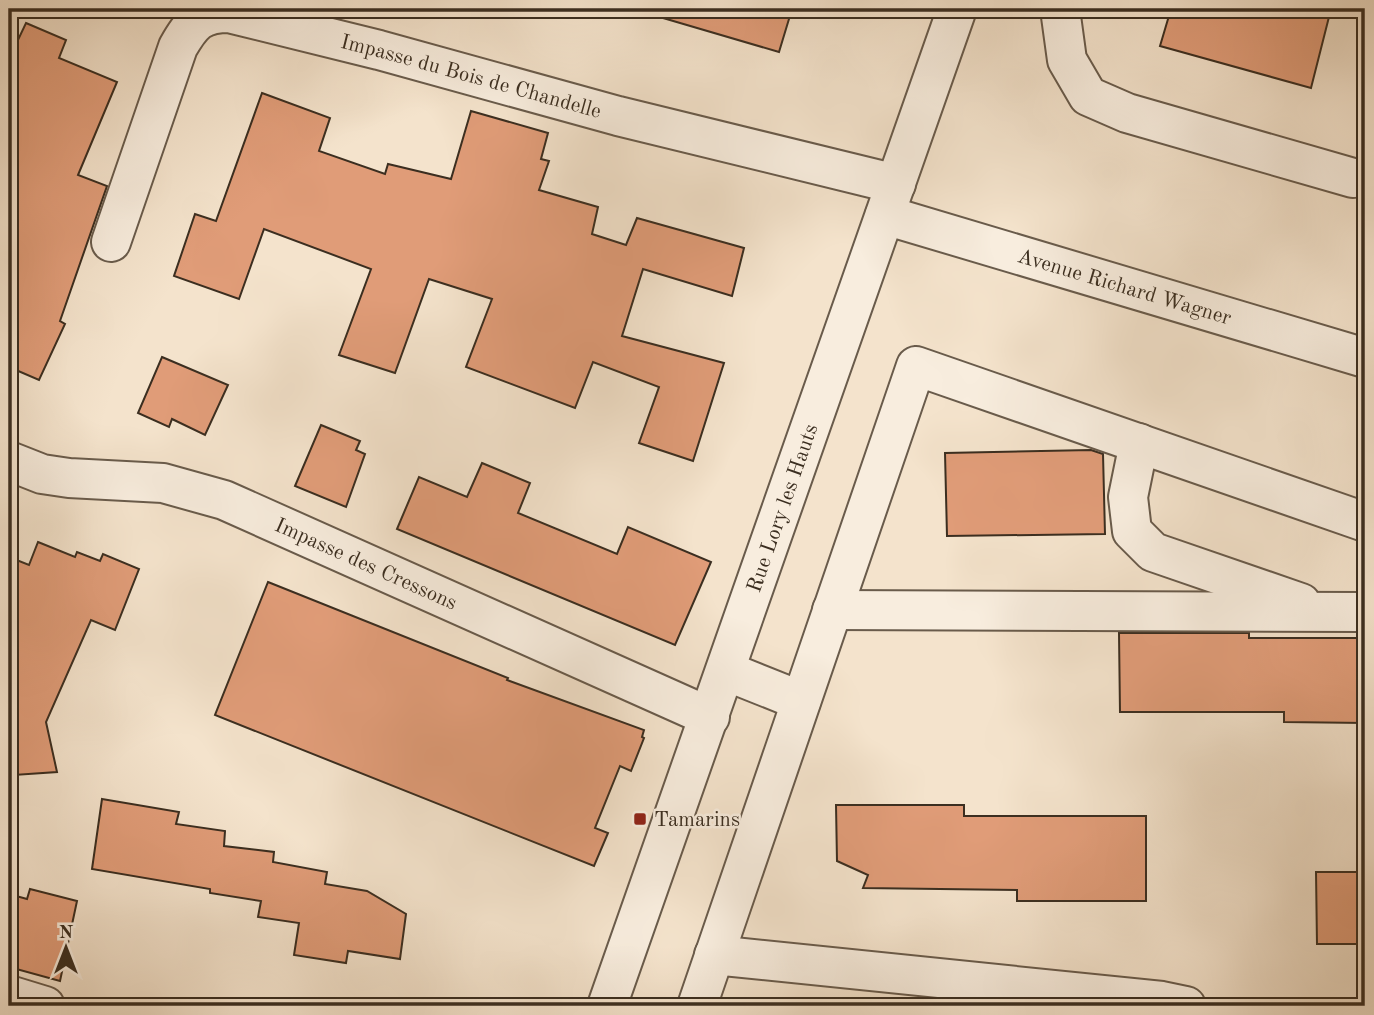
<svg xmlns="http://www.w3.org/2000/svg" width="1374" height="1015" font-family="'Old Standard TT',serif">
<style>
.building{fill:#e09c78;stroke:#3b2e20;stroke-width:2}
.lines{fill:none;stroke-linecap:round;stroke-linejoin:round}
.minor-casing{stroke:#695b4b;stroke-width:42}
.minor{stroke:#f8edde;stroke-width:38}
.poi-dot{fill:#8f2418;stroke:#f8edde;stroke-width:2.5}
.labels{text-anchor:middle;stroke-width:5;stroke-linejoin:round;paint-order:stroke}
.street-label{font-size:21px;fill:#3b2e20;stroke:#f8edde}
.poi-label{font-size:21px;fill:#3b2e20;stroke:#f8edde;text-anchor:start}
</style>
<rect width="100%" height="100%" fill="#f4e3cc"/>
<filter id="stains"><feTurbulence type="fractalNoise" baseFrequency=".00286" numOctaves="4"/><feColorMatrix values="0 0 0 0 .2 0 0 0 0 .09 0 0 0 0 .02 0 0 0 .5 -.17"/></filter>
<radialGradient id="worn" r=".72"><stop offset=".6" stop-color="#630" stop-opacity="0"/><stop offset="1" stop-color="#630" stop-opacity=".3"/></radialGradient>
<!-- building -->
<g class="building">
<polygon points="664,9 792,9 779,52 663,18"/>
<polygon points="1171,9 1331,9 1311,88 1160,46"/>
<polygon points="26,23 66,40 59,58 117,82 78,175 107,186 60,321 65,324 39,380 9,367 9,36 18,40"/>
<polygon points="262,93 330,118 319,151 385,174 388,164 451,179 471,111 548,133 541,159 549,161 539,190 598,207 592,234 626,245 637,218 744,248 732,296 643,269 622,336 724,363 693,461 639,443 659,387 593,362 575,408 466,367 492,299 429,279 395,373 339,355 371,269 264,229 239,299 174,276 195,214 216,221"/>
<polygon points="162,357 228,385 205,435 172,419 169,427 138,413"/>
<polygon points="321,425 360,441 356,450 365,454 346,507 295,486"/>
<polygon points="1091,450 1103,454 1105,534 947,536 945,453"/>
<polygon points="482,463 530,483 518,513 617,554 628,527 711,562 675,645 397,529 419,477 467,497"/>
<polygon points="38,542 75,557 77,552 100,561 103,554 139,569 115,630 91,620 46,722 57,772 14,775 12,761 9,761 9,557 29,565"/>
<polygon points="268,582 508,678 507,680 644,730 642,737 644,738 631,771 620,766 595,828 608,833 594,866 215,715"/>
<polygon points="1119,633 1249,633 1249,638 1365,638 1365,723 1284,722 1284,712 1120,712"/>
<polygon points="102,799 179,812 176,824 225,831 224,846 274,852 273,862 327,872 325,884 367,891 406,914 400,959 348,951 346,963 294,955 299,923 258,917 261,901 210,893 210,889 92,869"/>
<polygon points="836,805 964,805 964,816 1146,816 1146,901 1017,901 1017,890 863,888 868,875 837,861"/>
<polygon points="1316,872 1365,872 1365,944 1317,944"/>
<polygon points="30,889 77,901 60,981 9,967 9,894 27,899"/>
</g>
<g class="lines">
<defs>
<g id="minor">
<polyline points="1060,9 1067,60 1088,96 1127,113 1353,178"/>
<path id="s1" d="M885,215L1365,358"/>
<path id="s2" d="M111,242L178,47C192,23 200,13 229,13L379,50L618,116L896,184"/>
<polyline points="1139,443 1128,497 1132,531 1153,552 1301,603"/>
<path id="s3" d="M9,461L42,474L69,478L163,483L224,500L710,717"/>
<polyline points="832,610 1365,612"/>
<polyline points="726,671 801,701"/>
<polyline points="714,955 1162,1001 1186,1006"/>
<polyline points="9,995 45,1006"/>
<path id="s4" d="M607,1006L957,9"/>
<polyline points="697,1006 916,366 1365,522"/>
</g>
</defs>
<!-- minor casing -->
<use href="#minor" class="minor-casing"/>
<!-- minor -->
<use href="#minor" class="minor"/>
</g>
<!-- markers -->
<rect class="poi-dot" x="633" y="812" width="14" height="14" rx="3.5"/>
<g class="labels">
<!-- street labels -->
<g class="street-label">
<text dy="7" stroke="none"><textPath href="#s2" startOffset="522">Impasse du Bois de Chandelle</textPath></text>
<text dy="7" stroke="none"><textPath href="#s1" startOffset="250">Avenue Richard Wagner</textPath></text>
<text dy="7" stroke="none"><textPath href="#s4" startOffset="528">Rue Lory les Hauts</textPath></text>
<text dy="7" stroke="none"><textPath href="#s3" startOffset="376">Impasse des Cressons</textPath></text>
</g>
<!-- poi labels -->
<g class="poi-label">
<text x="654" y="826">Tamarins</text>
</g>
</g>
<!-- margin -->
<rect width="1374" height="1015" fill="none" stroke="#f4e3cc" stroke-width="35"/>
<rect x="10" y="10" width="1353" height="994" fill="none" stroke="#3b2e20" stroke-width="3.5"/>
<rect x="18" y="18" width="1339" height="980" fill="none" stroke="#3b2e20" stroke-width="2"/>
<!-- north arrow -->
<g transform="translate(66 948)" stroke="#f8edde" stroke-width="5" paint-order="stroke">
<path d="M0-5L12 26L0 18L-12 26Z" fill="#3b2e20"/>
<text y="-10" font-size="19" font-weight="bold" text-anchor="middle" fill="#3b2e20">N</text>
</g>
<rect width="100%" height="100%" filter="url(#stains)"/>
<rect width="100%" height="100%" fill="url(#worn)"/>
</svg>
